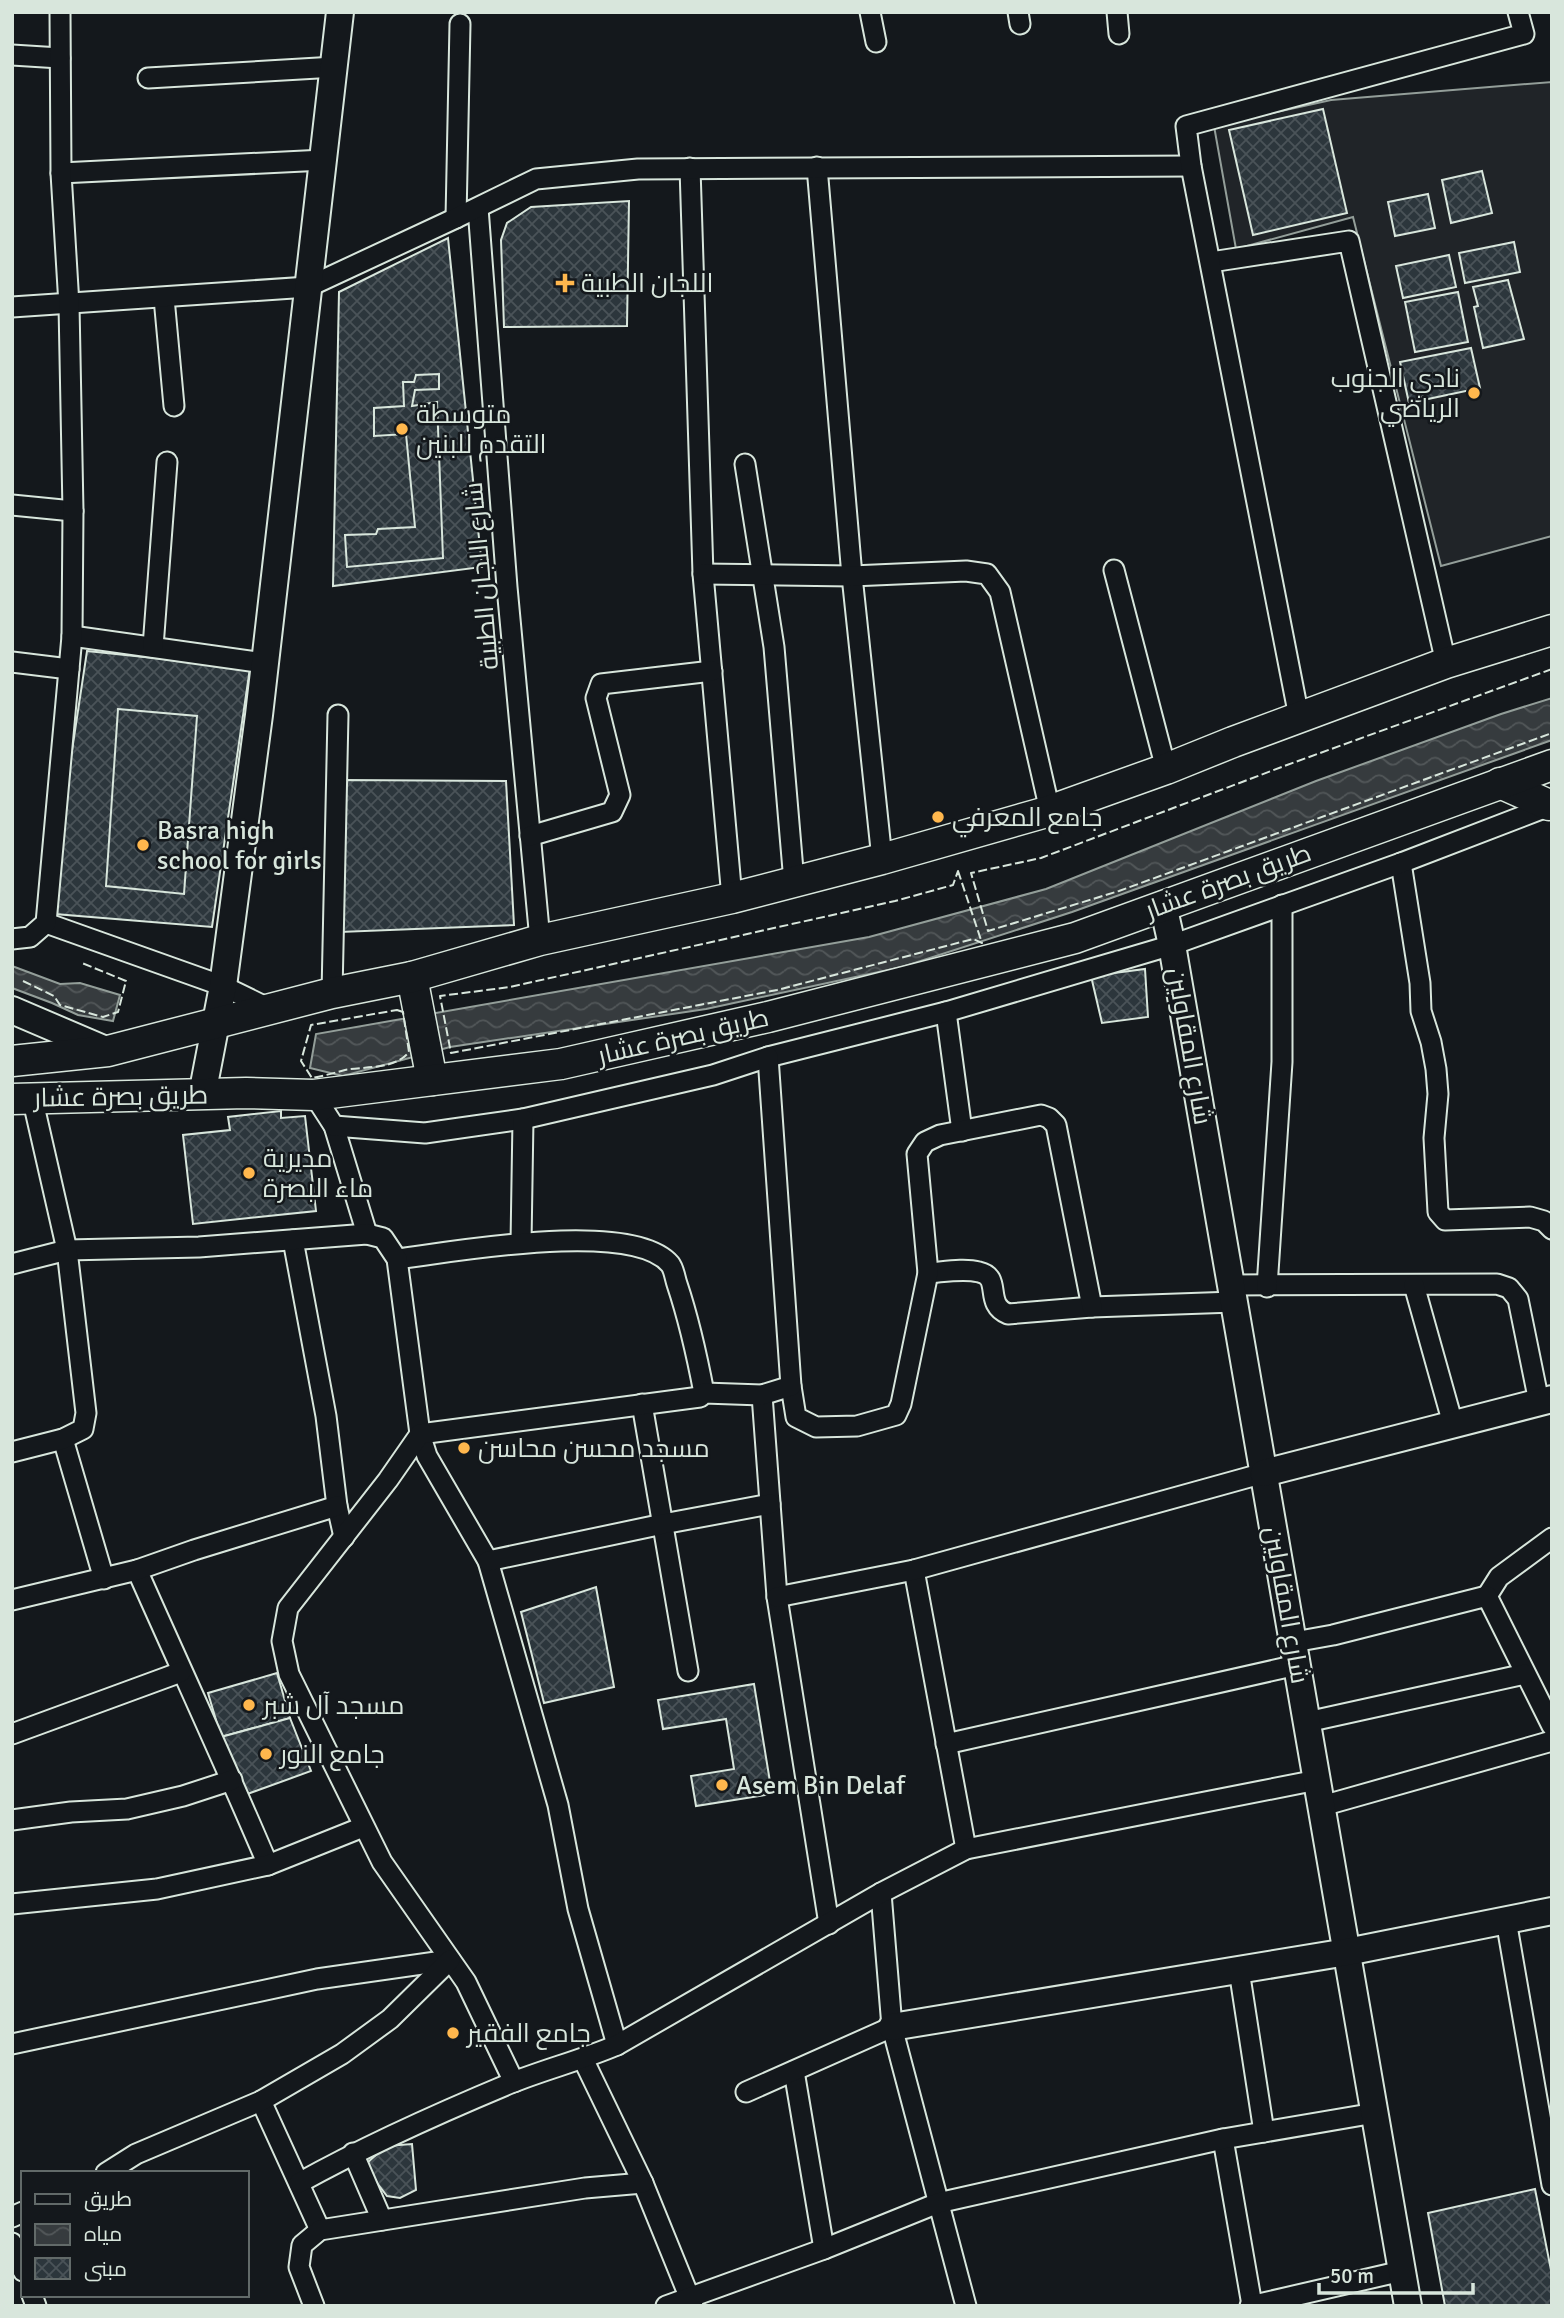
<svg xmlns="http://www.w3.org/2000/svg" width="1564" height="2318" font-family="Signika,Cairo,sans-serif">
<style>
.pitch{fill:#202428;stroke:#939e99;stroke-width:2}
.water{fill:url(#water-waves);stroke:#939e99;stroke-width:2}
.building{fill:url(#building-cross-hatch);stroke:#d8e6dc;stroke-width:2}
.lines{fill:none;stroke-linecap:round;stroke-linejoin:round}
.street-casing{stroke:#d8e6dc;stroke-width:23}
.secondary-casing{stroke:#d8e6dc;stroke-width:30}
.primary-casing{stroke:#d8e6dc;stroke-width:33}
.street{stroke:#14181c;stroke-width:19}
.secondary{stroke:#14181c;stroke-width:26}
.primary{stroke:#14181c;stroke-width:30}
.fence{stroke:#d8e6dc;stroke-width:2;stroke-dasharray:9 3.5;stroke-linecap:butt}
.poi-dot{fill:#ffb74d;stroke:#14181c;stroke-width:2.5}
.labels{text-anchor:middle;stroke-width:5;stroke-linejoin:round;paint-order:stroke}
.poi-label{font-size:26px;fill:#d8e6dc;stroke:#14181c;text-anchor:start}
.street-label{font-size:26px;fill:#d8e6dc;stroke:#14181c}
</style>
<defs>
<pattern id="water-waves" width="16" height="10" patternUnits="userSpaceOnUse" patternTransform="scale(1.75)"><rect width="16" height="10" fill="#363b3e"/><path d="M0 5q4-4 8 0t8 0" fill="none" stroke="#525759"/></pattern>
<pattern id="building-cross-hatch" width="8" height="8" patternUnits="userSpaceOnUse" patternTransform="scale(1.75)"><rect width="8" height="8" fill="#2c363c"/><path d="M0 0l8 8M0 8l8-8" fill="none" stroke="#4a5358"/></pattern>
</defs>
<rect width="100%" height="100%" fill="#14181c"/>
<!-- pitch -->
<polygon class="pitch" points="1552,82 1552,536 1441,566 1353,217 1236,249 1214,126 1331,100"/>
<!-- water -->
<g class="water">
<polygon points="1552,698 1552,740 1072,912 902,967 706,1009 450,1047 343,1076 310,1068 316,1034 869,937 1046,889 1316,781 1501,714"/>
<polygon points="12,966 60,984 80,983 120,995 113,1021 78,1015 52,1003 12,988"/>
</g>
<!-- building -->
<g class="building">
<polygon points="1323,109 1347,213 1253,235 1229,130"/>
<polygon points="1482,171 1492,213 1451,223 1442,180"/>
<polygon points="1428,194 1435,228 1395,236 1388,202"/>
<polygon points="629,201 627,326 504,327 501,240 507,223 531,207"/>
<polygon points="448,238 482,567 333,586 339,292"/>
<polygon points="1514,242 1520,272 1465,283 1459,253"/>
<polygon points="1449,255 1456,287 1403,298 1396,266"/>
<polygon points="1508,280 1524,339 1483,348 1474,307 1478,306 1473,287"/>
<polygon points="1458,292 1468,342 1415,352 1405,302"/>
<polygon points="1471,348 1480,388 1409,403 1400,362"/>
<polygon points="439,374 439,389 415,390 412,406 437,402 443,558 347,567 345,535 376,534 378,529 415,527 406,434 374,436 374,408 404,406 403,382 414,382 416,375"/>
<polygon points="87,651 250,668 212,927 55,914 68,777"/>
<polygon points="118,709 197,716 184,894 106,886"/>
<polygon points="342,780 506,781 514,925 340,932"/>
<polygon points="1145,969 1148,1017 1102,1023 1091,976"/>
<polygon points="281,1111 281,1118 305,1116 316,1211 193,1224 183,1135 230,1130 228,1117"/>
<polygon points="596,1587 614,1687 544,1703 521,1612"/>
<polygon points="277,1673 290,1718 221,1737 208,1693"/>
<polygon points="754,1684 772,1794 696,1806 691,1776 734,1769 726,1719 663,1729 658,1700"/>
<polygon points="290,1718 311,1771 242,1796 221,1737"/>
<polygon points="412,2144 416,2190 400,2198 387,2196 377,2183 367,2163 386,2146"/>
<polygon points="1535,2189 1552,2275 1552,2306 1445,2306 1428,2213"/>
</g>
<g class="lines">
<defs>
<g id="street">
<polyline points="870,12 876,42"/>
<polyline points="1018,12 1020,24"/>
<polyline points="1117,12 1119,34"/>
<polyline points="12,55 60,58"/>
<polyline points="148,78 335,67"/>
<polyline points="817,167 852,576 882,859"/>
<polyline points="690,168 703,574 732,898"/>
<polyline points="61,173 324,160"/>
<polyline points="478,208 507,587 540,940"/>
<polyline points="456,218 460,24"/>
<polyline points="1211,262 1349,241 1446,663"/>
<polyline points="164,298 174,406"/>
<polyline points="12,307 308,287 456,218 536,179 638,169 1191,166"/>
<polyline points="745,464 774,647 794,882"/>
<polyline points="12,505 73,511"/>
<polyline points="1114,570 1166,769"/>
<polyline points="703,574 852,576 966,571 987,574 1000,592 1050,811"/>
<polyline points="72,636 264,663"/>
<polyline points="153,647 167,462"/>
<polyline points="12,662 69,669"/>
<polyline points="1299,717 1191,166 1186,126 1524,34 1518,12"/>
<polyline points="530,836 612,812 620,795 596,698 601,684 712,671"/>
<polyline points="1401,863 1420,983 1421,1011 1431,1042 1436,1069 1438,1094 1434,1138 1438,1212 1445,1220 1530,1217 1544,1221 1552,1229"/>
<polyline points="46,923 223,986 272,1010"/>
<polyline points="12,939 30,937 46,923 72,636 73,511 69,305 61,173 60,12"/>
<polyline points="332,993 338,715"/>
<polyline points="946,1012 962,1131"/>
<polyline points="314,1095 334,1126 367,1234"/>
<polyline points="334,1126 425,1133 523,1119 713,1075 768,1057 946,1012 1172,945 1401,863 1552,805"/>
<polyline points="293,1240 326,1416 337,1506 344,1537"/>
<polyline points="521,1243 523,1119"/>
<path d="M397,1259C453,1252 631,1219 670,1264C674,1269 675,1278 677,1284C689,1320 697,1356 704,1393"/>
<polyline points="12,1264 67,1250 199,1247 367,1234 383,1238 397,1259 420,1434 427,1456 488,1561 558,1805 578,1909 617,2045"/>
<path d="M928,1273C943,1272 964,1268 979,1272C1003,1277 983,1304 1008,1314L1092,1307L1234,1302"/>
<polyline points="1232,1285 1497,1284 1509,1288 1518,1299 1539,1402"/>
<polyline points="1414,1285 1453,1424"/>
<polyline points="1267,1287 1282,1062 1282,905"/>
<polyline points="791,1386 796,1417 816,1427 857,1426 896,1415 901,1404 928,1273 917,1154 925,1142 940,1135 1041,1115 1049,1118 1056,1125 1092,1307"/>
<polyline points="762,1395 777,1597 829,1924"/>
<polyline points="642,1404 688,1671"/>
<polyline points="63,1439 104,1579"/>
<polyline points="12,1452 63,1439 83,1429 86,1413 67,1250 32,1097"/>
<polyline points="488,1561 663,1524 770,1504"/>
<path d="M137,1570C181,1669 226,1766 268,1865"/>
<polyline points="914,1570 966,1849"/>
<polyline points="1487,1596 1499,1577 1552,1538"/>
<polyline points="777,1597 914,1570 1264,1473"/>
<polyline points="12,1600 137,1570 194,1550 337,1506"/>
<polyline points="1294,1642 1333,1635 1487,1596 1552,1726"/>
<polyline points="1307,1722 1525,1674"/>
<polyline points="12,1734 181,1672"/>
<polyline points="946,1744 1297,1665"/>
<polyline points="1322,1806 1552,1741"/>
<polyline points="12,1820 71,1812 127,1809 183,1796 232,1780"/>
<polyline points="881,1893 892,2027 966,2306"/>
<polyline points="12,1904 157,1889 268,1865 363,1827"/>
<polyline points="1506,1920 1552,2185"/>
<polyline points="1239,1970 1264,2132"/>
<polyline points="12,2044 317,1979 450,1960"/>
<polyline points="583,2059 643,2183 693,2306"/>
<polyline points="794,2071 824,2249"/>
<polyline points="514,2082 466,1982 382,1862 289,1674 282,1641 288,1608 388,1480 420,1434 700,1397 704,1393 762,1395 791,1386 768,1057"/>
<polyline points="746,2092 892,2027"/>
<polyline points="261,2101 320,2230"/>
<polyline points="1223,2139 1252,2305"/>
<polyline points="353,2153 382,2220"/>
<polyline points="106,2173 136,2154 261,2101 342,2054 390,2019 450,1960"/>
<path d="M299,2183C367,2145 439,2113 511,2083C546,2069 582,2060 617,2045L881,1893L966,1849L1317,1780"/>
<polyline points="12,2217 23,2212"/>
<polyline points="12,2243 23,2271"/>
<polyline points="32,2295 36,2306"/>
<polyline points="314,2306 299,2267 302,2245 320,2230 585,2188 643,2183"/>
<polyline points="666,2306 824,2249 938,2203 1223,2139 1375,2113"/>
<polyline points="1250,2306 1402,2271"/>
</g>
<g id="secondary">
<polyline points="1163,905 1172,945 1408,2306"/>
<polyline points="12,1010 108,1051"/>
<polyline points="202,1095 223,986 259,715 340,12"/>
<polyline points="1264,1473 1552,1399"/>
<polyline points="892,2027 1347,1952 1552,1911"/>
</g>
<g id="primary">
<polyline points="1500,783 1549,805"/>
<polyline points="412,977 432,1080"/>
<polyline points="12,1061 108,1051 332,993 412,977 540,940 732,898 882,859 1043,813 1166,769 1233,742 1446,663 1552,630"/>
<polyline points="12,1099 246,1093 314,1095 561,1064 768,1017 1075,938 1552,765"/>
</g>
</defs>
<!-- street casing -->
<use href="#street" class="street-casing"/>
<!-- secondary casing -->
<use href="#secondary" class="secondary-casing"/>
<!-- primary casing -->
<use href="#primary" class="primary-casing"/>
<!-- street -->
<use href="#street" class="street"/>
<!-- secondary -->
<use href="#secondary" class="secondary"/>
<!-- primary -->
<use href="#primary" class="primary"/>
<!-- fence -->
<g class="fence">
<polyline points="1552,669 1287,765 1041,858 971,873 988,931 1119,891 1552,733"/>
<polygon points="958,871 982,943 973,939 777,990 451,1053 440,996 510,987 895,901 953,885"/>
<polyline points="23,981 54,996 60,1005 103,1017 118,1012 126,981 82,963"/>
<path d="M397,1010L403,1012L409,1052C394,1070 366,1066 345,1070C334,1073 323,1076 312,1078L301,1061L311,1025Z"/>
</g>
</g>
<!-- markers -->
<g class="poi-dot">
<path d="M561.5 272.5h7v7h7v7h-7v7h-7v-7h-7v-7h7z"/>
<circle cx="1474" cy="393" r="7"/>
<circle cx="402" cy="429" r="7"/>
<circle cx="938" cy="817" r="7"/>
<circle cx="143" cy="845" r="7"/>
<circle cx="249" cy="1173" r="7"/>
<circle cx="464" cy="1448" r="7"/>
<circle cx="249" cy="1705" r="7"/>
<circle cx="266" cy="1754" r="7"/>
<circle cx="722" cy="1785" r="7"/>
<circle cx="453" cy="2033" r="7"/>
</g>
<g class="labels">
<!-- poi labels -->
<g class="poi-label">
<text x="581" y="292">اللجان الطبية</text>
<text x="1460" y="387" text-anchor="end">نادي الجنوب<tspan x="1460" dy="30">الرياضي</tspan></text>
<text x="416" y="423">متوسطة<tspan x="416" dy="30">التقدم للبنين</tspan></text>
<text x="952" y="826">جامع المعرفي</text>
<text x="157" y="839">Basra high<tspan x="157" dy="30">school for girls</tspan></text>
<text x="263" y="1167">مديرية<tspan x="263" dy="30">ماء البصرة</tspan></text>
<text x="478" y="1457">مسجد محسن محاسن</text>
<text x="263" y="1714">مسجد آل شبر</text>
<text x="280" y="1763">جامع النور</text>
<text x="736" y="1794">Asem Bin Delaf</text>
<text x="467" y="2042">جامع الفقير</text>
</g>
<!-- street labels -->
<g class="street-label">
<text transform="translate(481 576) rotate(-95)" y="9">شارع اللجان الطبية</text>
<text transform="translate(1228 881) rotate(-20)" y="9">طريق بصرة عشار</text>
<text transform="translate(683 1036) rotate(-13)" y="9">طريق بصرة عشار</text>
<text transform="translate(1190 1046) rotate(80)" y="9">شارع المقاولين</text>
<text transform="translate(121 1096) rotate(-1)" y="9">طريق بصرة عشار</text>
<text transform="translate(1287 1605) rotate(80)" y="9">شارع المقاولين</text>
</g>
</g>
<!-- border -->
<rect width="1564" height="2318" fill="none" stroke="#d8e6dc" stroke-width="28"/>
<!-- legend -->
<rect x="21" y="2171" width="228" height="126" fill="#14181c" stroke="#626a69" stroke-width="2"/>
<rect x="35" y="2194" width="35" height="10" fill="#14181c" stroke="#626a69" stroke-width="2"/>
<text x="84" y="2206" font-size="21" fill="#d8e6dc">طريق</text>
<rect x="35" y="2224" width="35" height="21" fill="url(#water-waves)" stroke="#626a69" stroke-width="2"/>
<text x="84" y="2241" font-size="21" fill="#d8e6dc">مياه</text>
<rect x="35" y="2258" width="35" height="21" fill="url(#building-cross-hatch)" stroke="#626a69" stroke-width="2"/>
<text x="84" y="2276" font-size="21" fill="#d8e6dc">مبنى</text>
<!-- scale -->
<path d="M1319 2283v10h154v-10" fill="none" stroke="#d8e6dc" stroke-width="3.5"/>
<text x="1330" y="2283" font-size="21" fill="#d8e6dc" stroke="#14181c" stroke-width="5" paint-order="stroke">50 m</text>
</svg>
